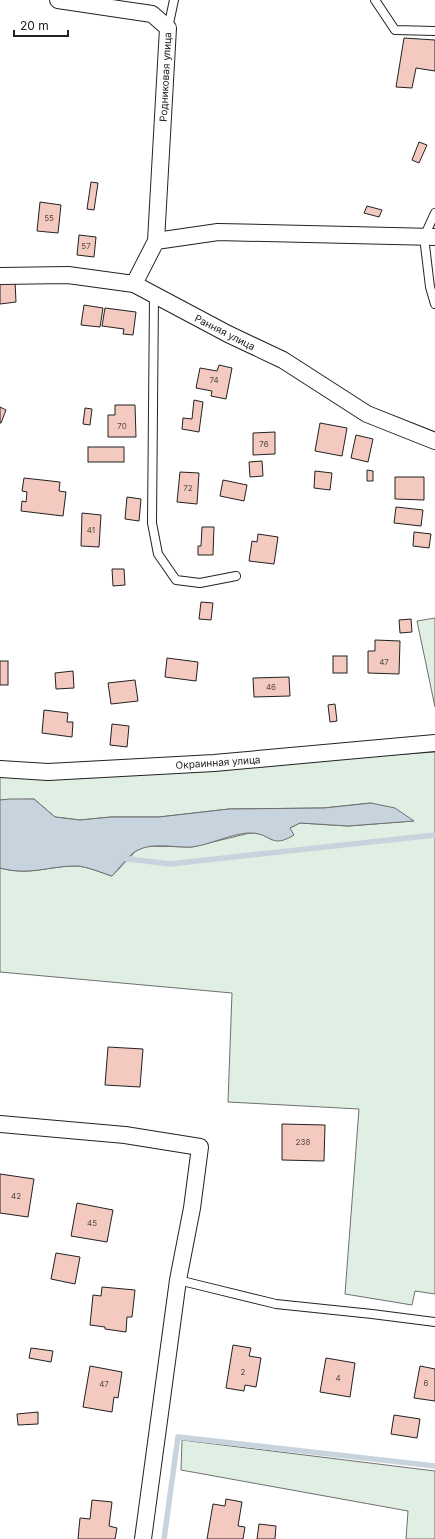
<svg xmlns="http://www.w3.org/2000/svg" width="435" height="1539" font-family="Inter,sans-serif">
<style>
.green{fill:#e0efe3;stroke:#6f6f6f}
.water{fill:#c7d3dd;stroke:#6f6f6f}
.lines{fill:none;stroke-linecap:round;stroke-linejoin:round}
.stream{stroke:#c7d3dd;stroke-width:5.5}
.building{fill:#f3c9c0;stroke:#222}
.service-casing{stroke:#222;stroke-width:10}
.minor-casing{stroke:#222;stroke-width:18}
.service{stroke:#fff;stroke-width:8}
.minor{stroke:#fff;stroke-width:16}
.labels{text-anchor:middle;stroke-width:3;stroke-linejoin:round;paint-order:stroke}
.number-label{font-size:8px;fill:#564c4a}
.street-label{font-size:10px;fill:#222;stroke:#fff}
</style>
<rect width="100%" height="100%" fill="#fff"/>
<!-- green -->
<g class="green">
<polygon points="435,618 435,707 417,621"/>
<path d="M435,752V1294L415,1291L412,1305L345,1294L359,1109L228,1102L232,993L0,972V868C30,876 48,866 76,866C86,866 102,873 112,876L136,851L146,846L192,847L250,833L262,834L272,840L290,828L300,823L348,826L413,821L371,803L324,808L229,809L159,817H111L80,820L55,817L34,799L0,800V776L49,778Z"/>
<polygon points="182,1440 435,1471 435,1539 406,1539 408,1511 181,1470"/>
</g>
<!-- water -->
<path class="water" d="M10,799H34L55,817L80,820L111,817H159L229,809L324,808L371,803L395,808L414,821L348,826L300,823L290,828L294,835C271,849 272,834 252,833C235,832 210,845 192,847C174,848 154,842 138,850C129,854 119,869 112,876C102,873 86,866 76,866C48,866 30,876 0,868V800Z"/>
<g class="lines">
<!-- stream -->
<g class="stream">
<polyline points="121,858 170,864 435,835"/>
<polyline points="164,1539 178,1437 435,1466"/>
</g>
</g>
<!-- building -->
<g class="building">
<polygon points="404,38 435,40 435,71 416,68 412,88 396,87"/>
<polygon points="419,142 427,145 419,163 412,160"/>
<polygon points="91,182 98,183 94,210 87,209"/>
<polygon points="40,202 61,205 58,233 37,231"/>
<polygon points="367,206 382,210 379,217 364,213"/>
<polygon points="79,235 96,237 94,257 77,255"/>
<polygon points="15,281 16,302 0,304 0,282"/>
<polygon points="84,305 103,308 100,327 81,325"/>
<polygon points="105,308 136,312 133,335 123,334 124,329 102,326"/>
<polygon points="219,365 232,368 226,399 211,396 212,391 196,388 200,368 217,371"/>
<polygon points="194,400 203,402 199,432 182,429 183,418 192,419"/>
<polygon points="115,405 135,405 136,437 108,437 108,415 115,415"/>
<polygon points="0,407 6,410 1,423 0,423"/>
<polygon points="85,408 92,409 90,425 83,424"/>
<polygon points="320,423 347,428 342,456 315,451"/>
<polygon points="275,432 275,454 253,455 253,433"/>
<polygon points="356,435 373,439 368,462 351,458"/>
<rect x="88" y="447" width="36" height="15"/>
<polygon points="262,461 263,476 250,477 249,462"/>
<polygon points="367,470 373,471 373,481 367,481"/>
<polygon points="315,471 332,473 330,490 314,488"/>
<polygon points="180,472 199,473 197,504 177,502"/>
<polygon points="395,477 424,477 424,500 395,499"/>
<polygon points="24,478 60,482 59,491 66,492 63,516 21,511 22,501 26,502 27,492 22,491"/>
<polygon points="223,480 247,485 244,501 220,496"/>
<polygon points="127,497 141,499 139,521 125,519"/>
<polygon points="396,507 423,510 421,526 394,523"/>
<polygon points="82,513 101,515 99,547 81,546"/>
<polygon points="202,527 214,527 213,555 198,555 198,546 201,546"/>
<polygon points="414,532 431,534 429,548 413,546"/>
<polygon points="258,534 278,537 274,564 249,561 252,541 257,542"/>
<polygon points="112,569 124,569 125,585 113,586"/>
<polygon points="201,602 213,603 211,620 199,619"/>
<polygon points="411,619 412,632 400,633 399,620"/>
<polygon points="375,640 400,641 399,674 368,673 368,651 375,651"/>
<rect x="333" y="656" width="14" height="17"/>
<polygon points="167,658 198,662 196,681 165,677"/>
<rect x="0" y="661" width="8" height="24"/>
<polygon points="73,671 74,688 56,689 55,673"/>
<polygon points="289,677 290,696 254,697 253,678"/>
<polygon points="135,680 138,701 111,704 108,683"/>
<polygon points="335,704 337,721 330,722 328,705"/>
<polygon points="44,710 68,713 67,722 73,722 72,737 42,733"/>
<polygon points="112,724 129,726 127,747 110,745"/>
<polygon points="108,1047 143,1049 140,1087 105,1085"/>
<polygon points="282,1124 325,1125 324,1161 282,1160"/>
<polygon points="0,1174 34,1179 28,1217 0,1213"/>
<polygon points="77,1203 113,1210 107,1242 71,1236"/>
<polygon points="56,1253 80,1257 75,1284 51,1279"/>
<polygon points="102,1287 135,1290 132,1317 127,1317 126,1332 105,1329 105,1327 90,1325 93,1295 101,1296"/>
<polygon points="233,1345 251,1348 249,1356 261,1358 256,1387 245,1385 244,1391 226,1388"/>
<polygon points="31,1348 53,1351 51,1362 29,1358"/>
<polygon points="326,1358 355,1363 350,1397 320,1392"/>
<polygon points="90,1366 122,1372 118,1398 114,1397 112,1412 83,1407"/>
<polygon points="420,1366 435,1369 435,1401 414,1398"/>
<polygon points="38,1412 38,1424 18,1425 17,1414"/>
<polygon points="394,1415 420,1419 417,1438 391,1434"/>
<polygon points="226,1499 242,1502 238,1526 245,1527 243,1539 207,1539 213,1504 225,1506"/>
<polygon points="92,1500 112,1502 109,1526 117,1528 115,1539 78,1539 80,1518 90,1519"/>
<polygon points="259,1524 276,1526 275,1539 257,1539"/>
</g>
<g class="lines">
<defs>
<g id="service">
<polyline points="375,0 395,30 435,31"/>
<polyline points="168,28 174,0"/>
<polyline points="435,213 424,237 430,287 435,304"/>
<polyline points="154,295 152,523 158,554 176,580 200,583 236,576"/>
<polyline points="178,1280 276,1304 372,1314 435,1322"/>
</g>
<g id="minor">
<polyline points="58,0 152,14 168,28 156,241"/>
<polyline points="0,276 68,275 134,284 228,334 283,360 367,414 435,441"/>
<polyline points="134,284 156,241 218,232 435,237"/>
<polyline points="0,769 48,772 214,763 435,743"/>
<polyline points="0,1124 125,1135 200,1147 192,1208 178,1280 143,1539"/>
</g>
</defs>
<!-- service casing -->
<use href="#service" class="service-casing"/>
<!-- minor casing -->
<use href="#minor" class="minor-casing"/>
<!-- service -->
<use href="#service" class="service"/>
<!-- minor -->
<use href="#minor" class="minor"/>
</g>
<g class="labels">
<!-- number labels -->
<g class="number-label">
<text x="49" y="221">55</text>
<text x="86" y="249">57</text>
<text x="214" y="383">74</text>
<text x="122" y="429">70</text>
<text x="264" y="447">76</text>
<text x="188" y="491">72</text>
<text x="91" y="533">41</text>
<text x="384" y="665">47</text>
<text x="271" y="690">46</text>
<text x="303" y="1145">238</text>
<text x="16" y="1199">42</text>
<text x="92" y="1226">45</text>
<text x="243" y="1375">2</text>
<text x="338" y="1381">4</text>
<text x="426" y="1386">6</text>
<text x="104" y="1387">47</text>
</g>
<!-- street labels -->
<g class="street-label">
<text transform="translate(165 77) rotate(-87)" y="4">Родниковая улица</text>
<text transform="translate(225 332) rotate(27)" y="4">Ранняя улица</text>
<text transform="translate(218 762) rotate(-4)" y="4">Окраинная улица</text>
</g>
</g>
<!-- scale -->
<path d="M14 30v6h54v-6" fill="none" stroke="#222222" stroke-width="2"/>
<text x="20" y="30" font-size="12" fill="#222222" stroke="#ffffff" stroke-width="3" paint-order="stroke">20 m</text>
</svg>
